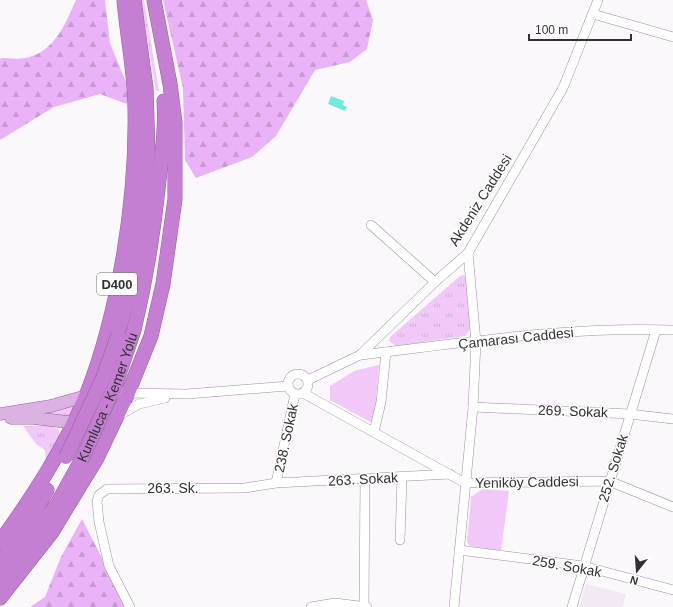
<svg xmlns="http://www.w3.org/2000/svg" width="673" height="607" font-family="Arial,sans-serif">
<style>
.built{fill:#f3e9f5}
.grass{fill:url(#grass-tufts)}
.forest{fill:url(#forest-firs)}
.park{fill:#f1c9f9}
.water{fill:#71e9db}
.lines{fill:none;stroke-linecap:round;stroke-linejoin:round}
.minor-casing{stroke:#989499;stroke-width:10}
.major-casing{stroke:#91639a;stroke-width:13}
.highway-casing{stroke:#91639a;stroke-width:15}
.minor{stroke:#fff;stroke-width:9}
.major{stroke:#dcb2e4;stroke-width:12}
.highway{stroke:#c47fd2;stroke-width:14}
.highway-bridge-casing{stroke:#91639a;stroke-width:15;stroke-linecap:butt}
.highway-bridge{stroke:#c47fd2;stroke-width:14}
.labels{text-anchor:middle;stroke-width:3;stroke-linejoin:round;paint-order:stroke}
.shield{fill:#fff;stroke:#6f6e70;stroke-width:1}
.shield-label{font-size:13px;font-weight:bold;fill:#313032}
.street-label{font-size:14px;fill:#313032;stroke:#fff}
</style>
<defs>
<pattern id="grass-tufts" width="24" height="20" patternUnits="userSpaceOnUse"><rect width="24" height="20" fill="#f1c9f9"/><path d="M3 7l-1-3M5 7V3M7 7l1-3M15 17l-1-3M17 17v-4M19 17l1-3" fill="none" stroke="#cfadd6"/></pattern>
<pattern id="forest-firs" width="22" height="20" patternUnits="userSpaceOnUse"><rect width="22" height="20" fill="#eab2f7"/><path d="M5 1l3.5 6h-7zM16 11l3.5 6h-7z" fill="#c999d4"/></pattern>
</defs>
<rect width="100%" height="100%" fill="#fcf7fd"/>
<!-- built -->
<polygon class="built" points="586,584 626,594 623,607 579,607"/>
<!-- grass -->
<g class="grass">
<polygon points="141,0 144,0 159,91 156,91"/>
<polygon points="464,275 466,277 473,326 465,336 396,346 389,341 390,337 460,276"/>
<polygon points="78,404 72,417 39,414"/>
<polygon points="23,426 51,426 58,429 61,438 46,465 45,450 36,444"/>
</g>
<!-- forest -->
<g class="forest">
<path d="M76,0H105L110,43L130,92L127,104L100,94L54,107L0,140V60L1,58C10,58 21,60 29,57C56,50 66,22 76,0Z"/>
<polygon points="163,0 366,0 373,20 367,49 350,62 315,70 276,136 252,157 196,178 185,160 183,88"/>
<polygon points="82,519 121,595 124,607 30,607 45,597 61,557"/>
</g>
<!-- park -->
<g class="park">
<polygon points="379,365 374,424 330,400 330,386 354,371"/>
<polygon points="483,489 509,491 501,551 470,546 467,542 471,497"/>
</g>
<!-- water -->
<polygon class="water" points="331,96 344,101 343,105 347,107 345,111 328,104"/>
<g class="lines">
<defs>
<g id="minor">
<polyline points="593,14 673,37"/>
<polyline points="371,225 435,282"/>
<path d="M360,355C463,343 568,326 673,330"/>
<circle cx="298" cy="384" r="10"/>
<polyline points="308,380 360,355 435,282 468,253 563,88 598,0"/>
<polyline points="128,393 187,394 288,386"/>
<polyline points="303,393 465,483 609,481 673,507"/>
<polyline points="473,407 630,414 673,419"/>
<polyline points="118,416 139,404 165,398"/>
<polyline points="374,432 381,402 386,352"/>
<polyline points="276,483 295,394"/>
<polyline points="400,540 402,478"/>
<polyline points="459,550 583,566 673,590"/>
<polyline points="364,606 365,479"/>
<polyline points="130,607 109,566 99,522 97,501 99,495 107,489 245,488 276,483 450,474"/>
<polyline points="311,607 335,603 367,607"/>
<polyline points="454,607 473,407 476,342 468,253"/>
<polyline points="572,607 656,330"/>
</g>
<g id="major">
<polyline points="0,414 51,406 86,396 105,393 128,393"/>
<polyline points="11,418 33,418 94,425 106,421"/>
</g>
<g id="highway">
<path d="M134,330C146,280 154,230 159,180C162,153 166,127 164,101"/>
<polyline points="118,335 138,252 148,153 146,88 134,0"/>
<path d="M0,542C33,496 64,449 86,396C119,312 137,199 135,108C135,73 127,36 124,0"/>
<polyline points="0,563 28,524 47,490"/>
<polyline points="0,582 57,504 81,461"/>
<polyline points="0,598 52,532 97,458 128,393 151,336 163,284 175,199 175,123 170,84 154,0"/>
</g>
</defs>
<!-- minor casing -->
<use href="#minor" class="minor-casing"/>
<!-- major casing -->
<use href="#major" class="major-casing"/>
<!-- highway casing -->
<use href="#highway" class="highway-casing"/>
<!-- minor -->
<use href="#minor" class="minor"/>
<!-- major -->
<use href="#major" class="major"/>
<!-- highway -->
<use href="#highway" class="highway"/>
<defs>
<g id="highway-bridge">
<polyline points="66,457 103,378 118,335"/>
<path id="s1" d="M81,461L116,383L134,330"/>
</g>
</defs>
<!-- highway-bridge casing -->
<use href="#highway-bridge" class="highway-bridge-casing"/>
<!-- highway-bridge -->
<use href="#highway-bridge" class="highway-bridge"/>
</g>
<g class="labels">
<!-- shield labels -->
<rect class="shield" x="97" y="273" width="40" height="22" rx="3"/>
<g class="shield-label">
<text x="117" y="289">D400</text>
</g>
<!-- street labels -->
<g class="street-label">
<text transform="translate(480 200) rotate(-58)" y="5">Akdeniz Caddesi</text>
<text transform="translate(516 338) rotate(-6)" y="5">Çamarası Caddesi</text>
<text dy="5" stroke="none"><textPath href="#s1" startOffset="69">Kumluca - Kemer Yolu</textPath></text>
<text transform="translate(573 411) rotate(2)" y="5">269. Sokak</text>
<text transform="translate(286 438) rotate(-78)" y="5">238. Sokak</text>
<text transform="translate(613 468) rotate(-73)" y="5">252. Sokak</text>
<text transform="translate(363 479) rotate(-3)" y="5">263. Sokak</text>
<text transform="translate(527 482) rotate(-1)" y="5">Yeniköy Caddesi</text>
<text x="173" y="493">263. Sk.</text>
<text transform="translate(567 566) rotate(10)" y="5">259. Sokak</text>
</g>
</g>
<!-- north arrow -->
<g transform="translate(637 571) rotate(197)" stroke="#ffffff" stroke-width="3" paint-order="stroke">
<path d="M0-3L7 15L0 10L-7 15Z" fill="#313032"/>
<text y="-6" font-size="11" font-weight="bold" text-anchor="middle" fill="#313032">N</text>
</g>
<!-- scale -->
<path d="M529 34v6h102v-6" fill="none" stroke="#313032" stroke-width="2"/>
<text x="535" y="34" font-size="12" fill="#313032" stroke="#ffffff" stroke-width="3" paint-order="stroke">100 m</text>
</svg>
